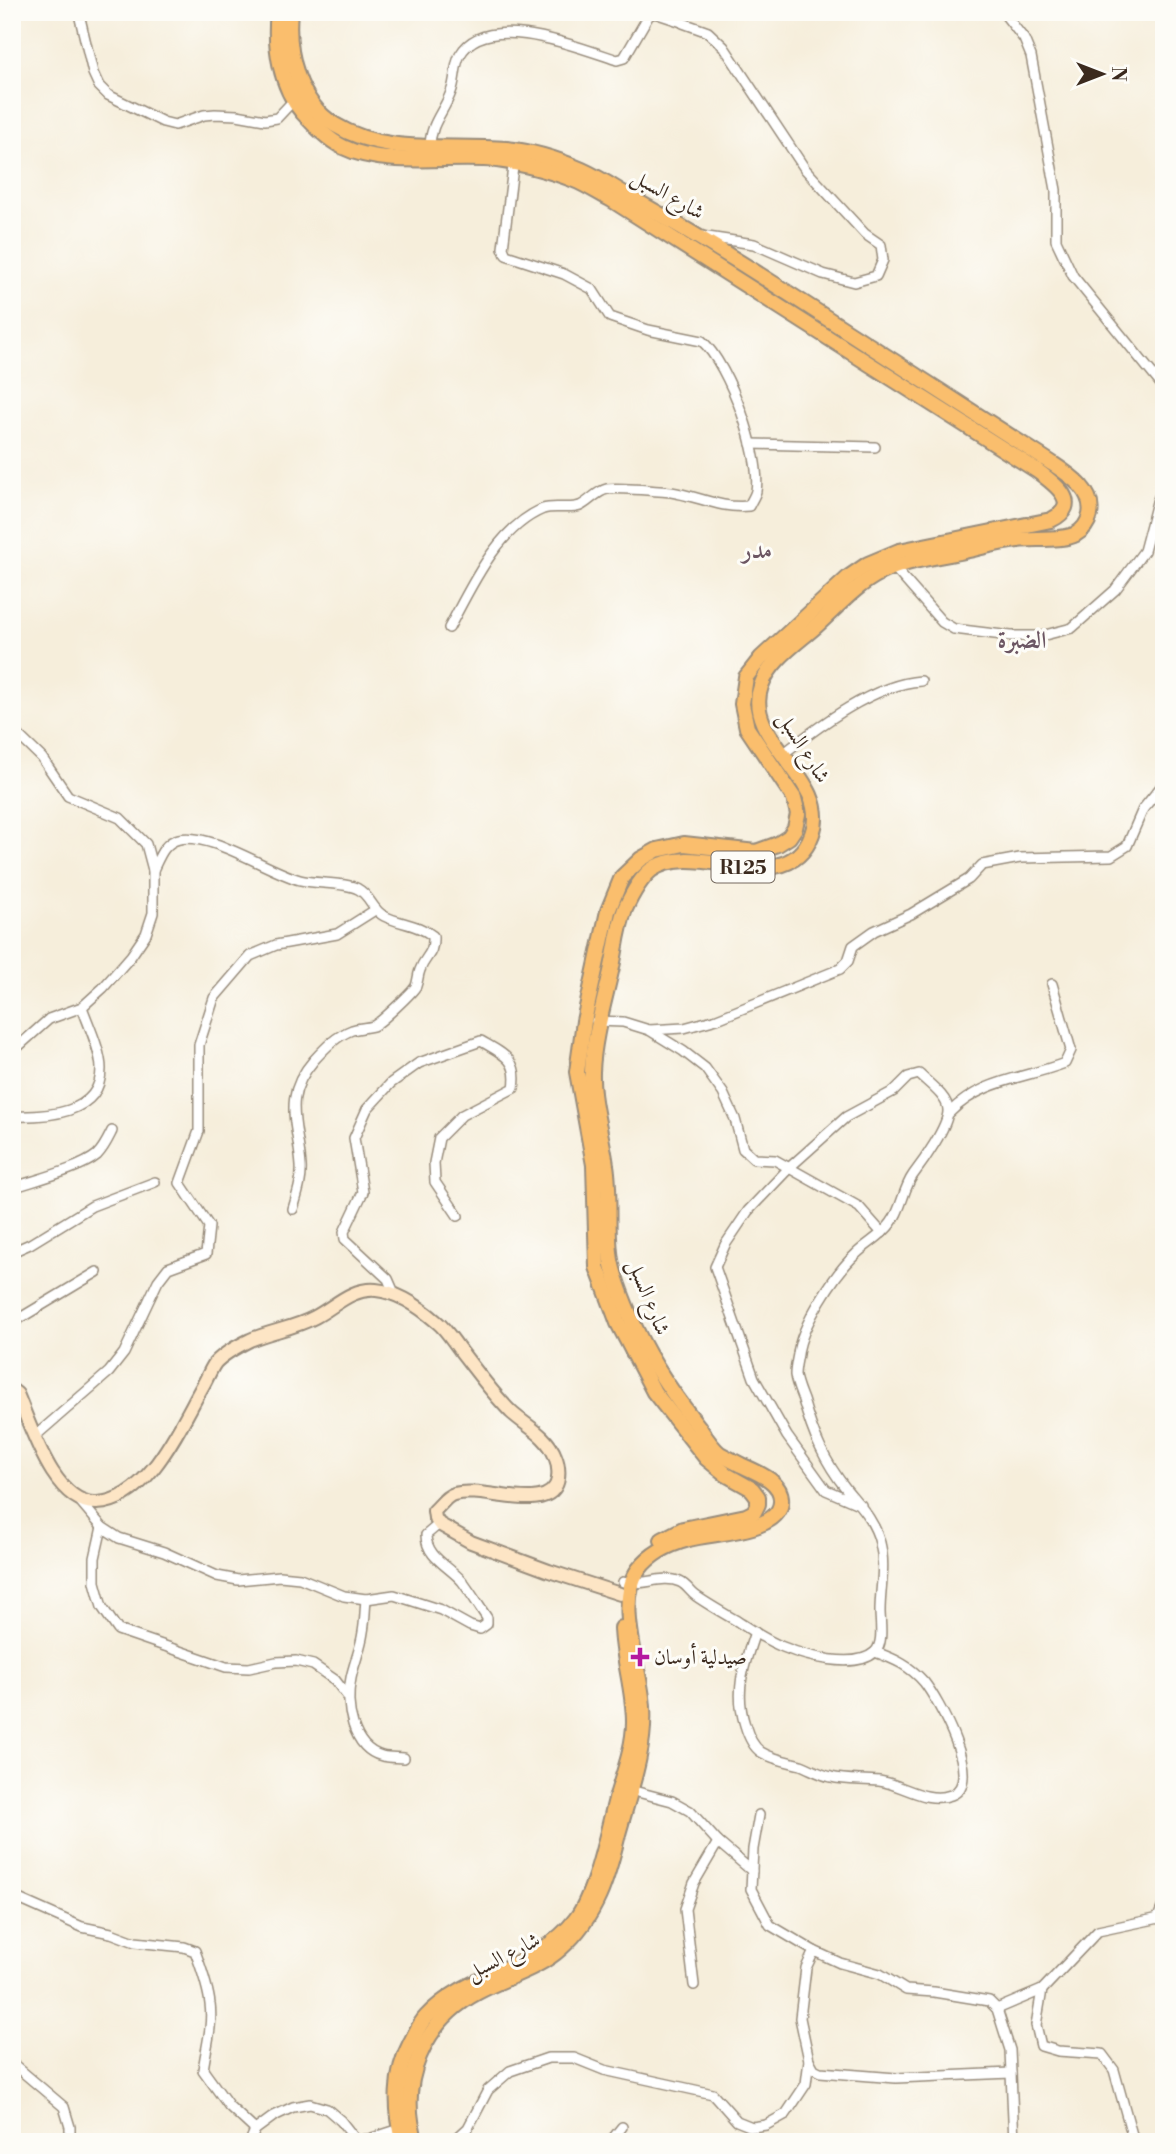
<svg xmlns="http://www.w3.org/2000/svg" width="1176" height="2154" font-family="'Libre Bodoni',Amiri,serif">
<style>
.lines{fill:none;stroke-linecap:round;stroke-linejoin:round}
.street-casing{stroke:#988c7c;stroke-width:12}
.secondary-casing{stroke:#988c7c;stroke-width:16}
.primary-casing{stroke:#988c7c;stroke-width:18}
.street{stroke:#fff;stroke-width:9}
.secondary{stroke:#fde5c5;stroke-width:12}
.primary{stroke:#fabe6d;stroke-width:14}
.poi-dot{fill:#b5179e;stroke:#fdfcf7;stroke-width:2.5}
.labels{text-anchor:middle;stroke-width:6;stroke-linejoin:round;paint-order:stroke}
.shield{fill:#fdfcf7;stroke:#75695f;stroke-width:2}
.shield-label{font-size:19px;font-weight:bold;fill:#3b2a1e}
.street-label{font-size:21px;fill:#3b2a1e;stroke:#fdfcf7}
.poi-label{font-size:21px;fill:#3b2a1e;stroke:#fdfcf7;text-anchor:start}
.quarter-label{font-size:24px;font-weight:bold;fill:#6c5663;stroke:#fdfcf7}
</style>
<rect width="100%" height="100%" fill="#fdfcf7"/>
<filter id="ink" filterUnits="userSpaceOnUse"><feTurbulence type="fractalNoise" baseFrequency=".0143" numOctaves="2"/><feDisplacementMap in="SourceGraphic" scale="14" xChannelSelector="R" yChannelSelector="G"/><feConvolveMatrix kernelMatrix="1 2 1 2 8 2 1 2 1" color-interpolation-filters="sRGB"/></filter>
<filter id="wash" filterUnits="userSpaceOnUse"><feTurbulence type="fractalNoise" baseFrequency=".00686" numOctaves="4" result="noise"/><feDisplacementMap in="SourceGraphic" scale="28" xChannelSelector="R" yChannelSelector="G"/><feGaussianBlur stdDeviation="1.57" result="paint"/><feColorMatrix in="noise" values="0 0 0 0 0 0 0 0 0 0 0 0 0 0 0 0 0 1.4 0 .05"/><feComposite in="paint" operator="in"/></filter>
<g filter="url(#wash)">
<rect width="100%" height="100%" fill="#f6eedb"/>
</g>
<g filter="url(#ink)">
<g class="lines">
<defs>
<g id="street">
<polyline points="74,12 79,14 93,73 99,86 108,95 163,122 175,125 204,115 215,114 237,115 265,120 277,118 293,101"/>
<polyline points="673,12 683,23 708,32 724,47 805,169 865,234 881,245 883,260 876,276 854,282 823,274 754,244 701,236"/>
<polyline points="1003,12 1024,39 1031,56 1056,190 1056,240 1073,276 1164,388"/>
<path d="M430,147C430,123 444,112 451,92C456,80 454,66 460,55C485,9 581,48 617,60L624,58L649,15L655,13L682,22"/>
<polyline points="751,444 875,447"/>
<polyline points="891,564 942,622 954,629 1011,636 1041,636 1072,628 1115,590 1144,551 1157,502 1164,486"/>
<path d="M449,628C471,587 497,528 543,509C554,505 569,510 580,506C589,502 597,491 607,489C618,487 658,491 671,492C698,496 720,509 749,506C751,501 755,496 756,491C762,456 729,365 702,341L648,330L610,317L592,289L564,274L506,255L503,248L514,159"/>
<polyline points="12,729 42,758 68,796 120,818 146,844 153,870 153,913 146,934 131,956 103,988 82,1007 49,1019 12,1052"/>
<path d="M783,754C819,726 874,684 921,681"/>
<path d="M153,870C159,858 164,842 179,839C211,832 267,871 300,880C315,884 346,882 358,889C370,895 372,910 384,916C400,924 418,924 433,936C434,956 425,955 420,970C418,975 418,981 416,986C413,992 379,1024 373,1026C366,1028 358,1028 352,1030C336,1036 325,1048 314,1060C281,1098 298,1123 301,1166C302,1181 297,1195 293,1209"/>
<polyline points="596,1021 623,1022 649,1030 683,1051 705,1068 723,1093 735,1119 743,1149 754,1159 775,1160 859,1207 882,1233"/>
<polyline points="649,1030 684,1028 717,1019 840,969 848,961 853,946 874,931 911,914 969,879 982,865 1020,858 1111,856 1127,846 1143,809 1164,783"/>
<path d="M949,1113C983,1079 1023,1079 1065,1063L1071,1050L1052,984"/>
<path d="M12,1116C45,1117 101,1115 101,1069C101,1051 88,1024 82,1007"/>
<path d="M12,1188C35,1180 80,1169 97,1155C104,1148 108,1139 112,1131"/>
<polyline points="12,1252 30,1244 92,1206 155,1182"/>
<path d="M395,1295L388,1279L345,1239L344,1232L363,1192L354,1138L367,1109L391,1083L419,1063L481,1041C503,1054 519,1059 514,1088L462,1115L439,1138L434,1163L435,1182L458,1216"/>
<polyline points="12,1323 97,1272"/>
<polyline points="34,1437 109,1372 124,1353 158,1281 168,1268 206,1254 209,1226 180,1183 199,1131 199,1045 214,998 250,956 276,945 337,934 375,910"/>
<path d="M80,1501L102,1527L119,1538L164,1552L217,1576L238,1580L280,1576L300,1578L344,1596L366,1599L394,1595L441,1610L470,1626L480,1629L487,1624V1618C479,1606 471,1593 462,1581C449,1566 426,1557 426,1535L439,1524"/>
<polyline points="102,1527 95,1558 95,1582 102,1607 118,1630 226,1667 249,1668 276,1662 296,1661 313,1665 335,1680 348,1697"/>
<path d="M623,1582C642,1587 662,1574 680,1582C687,1585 690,1592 696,1596C709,1605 723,1613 737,1621C751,1630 767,1641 783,1647C805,1656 855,1670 875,1652C884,1643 880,1623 880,1611C880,1588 886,1566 880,1543C875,1521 860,1506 847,1490C824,1461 813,1435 803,1400C800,1392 796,1383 795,1375C795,1368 797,1360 798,1354C801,1326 835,1273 856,1254C867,1243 882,1236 891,1223C902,1209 903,1189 913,1175C923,1162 949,1125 948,1110C948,1097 928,1083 919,1074L908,1077L894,1091L846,1117L790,1167L748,1211L725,1245L715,1267L754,1378L787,1436L826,1490L861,1505"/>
<path d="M366,1599C365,1610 365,1621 363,1632C361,1648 354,1663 351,1678C345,1705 352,1748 382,1756C389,1758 397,1757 404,1758"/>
<path d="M755,1632C744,1665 734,1691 745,1725C748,1735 752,1746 761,1752C772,1759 789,1762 801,1765C811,1769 821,1775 831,1777C847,1781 863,1779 879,1781C902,1784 926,1804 951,1795C985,1783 938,1700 924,1682C910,1666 895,1659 875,1652"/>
<polyline points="630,1790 672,1801 690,1811 718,1842 752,1871"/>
<polyline points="759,1815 753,1849 751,1889 770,1925 814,1951 840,1963 880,1974 906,1990 934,1992 989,2001 997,2009 1010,2050 1014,2142"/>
<path d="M12,1896L82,1927L111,1933L135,1942L184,1947L195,1951C201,1968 208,1986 210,2004C213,2026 206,2048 203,2070L229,2106L255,2130"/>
<polyline points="1158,1918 1164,1903"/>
<polyline points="694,1985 685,1909 694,1883 718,1842"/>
<polyline points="997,2009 1042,1990"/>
<polyline points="809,2060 814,2069 820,2072 896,2078 1011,2073"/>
<polyline points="12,2063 64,2107 70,2127 70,2142"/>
<polyline points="250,2142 255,2130 274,2116 293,2107 310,2104 327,2109 341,2121 356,2140"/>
<polyline points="347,2142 369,2139 400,2129"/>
<polyline points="445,2142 457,2138 468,2128 488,2090 510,2071 548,2058 574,2058 604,2070 713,2094 737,2121 752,2127 766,2125 786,2114 806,2084 809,2060 800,2018 806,1968 814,1951"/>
<polyline points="610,2142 622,2127"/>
<polyline points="1134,2142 1114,2070 1102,2054 1058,2051 1041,2046 1036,2025 1042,1990 1098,1931 1164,1917"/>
</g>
<g id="secondary">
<polyline points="12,1063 12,1065"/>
<path d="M12,1390L17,1394C31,1426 54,1505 97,1503C148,1501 180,1426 202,1387C207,1379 210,1370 215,1363C224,1353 238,1346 250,1340C271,1331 295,1328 315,1317C336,1306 351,1288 376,1290C398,1292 421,1308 437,1322C446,1329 453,1341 460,1350C476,1371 492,1393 511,1412C526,1426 547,1435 555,1456C559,1465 560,1479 555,1487C540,1512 482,1486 454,1494C446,1496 441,1505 434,1511L435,1518L439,1524L471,1542L549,1571L620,1594"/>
</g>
<g id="primary">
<path d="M278,12C274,46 280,86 303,113C315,126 327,139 343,147C386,168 451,155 497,160C520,163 552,171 574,180C587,185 600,194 612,200L1036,470C1054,483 1084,504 1051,520L899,551L868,564L849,577L761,658L746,677L742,704L747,728L794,798L798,814L795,828L789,837L778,844L756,852L684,844L657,850L641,859L622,877L608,911L584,1021L577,1072L594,1165L597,1267L618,1323L654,1392L706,1458L727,1475L752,1489L758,1497V1504L754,1512L746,1516L683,1529L662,1540"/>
<path d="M290,12C286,52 298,103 335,125C386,156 449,144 506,149C531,151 559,160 582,170C600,178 616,189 633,199C681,226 727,254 774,284C866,343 958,403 1050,462C1068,474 1095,490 1090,515C1088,523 1083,530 1076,534C1063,541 1034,538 1018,540C998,542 979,548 960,552C933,557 905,561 880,573C856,585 836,608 816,626C797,643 770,660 761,686C741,740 833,779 812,834C787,903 695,837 651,870C640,879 631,896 625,909C618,927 616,948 612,967C605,999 593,1039 592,1072C591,1102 602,1135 606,1165C611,1196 606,1229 611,1260C614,1278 623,1299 630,1316C646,1356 671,1392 698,1426C704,1435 711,1447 720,1454C722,1455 739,1464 741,1465C756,1472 783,1481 781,1502C779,1533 712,1532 689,1539C670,1544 651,1553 639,1569C614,1602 641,1669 643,1707C646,1749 629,1794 618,1834C607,1879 597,1916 561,1948C537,1970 505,1977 478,1992C423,2021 397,2083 416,2142"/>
<path d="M404,2142C395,2110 394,2074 410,2044C415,2035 419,2024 426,2017C467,1972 539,1969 576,1919C596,1892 607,1833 616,1799C623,1775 634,1747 634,1722C634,1690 623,1660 622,1628"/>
</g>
</defs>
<!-- street casing -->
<use href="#street" class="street-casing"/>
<!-- secondary casing -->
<use href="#secondary" class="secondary-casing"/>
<!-- primary casing -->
<use href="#primary" class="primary-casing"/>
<!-- street -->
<use href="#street" class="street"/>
<!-- secondary -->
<use href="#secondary" class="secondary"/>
<!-- primary -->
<use href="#primary" class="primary"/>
</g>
</g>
<!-- markers -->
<path class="poi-dot" d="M636.5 1646.5h7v7h7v7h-7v7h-7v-7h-7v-7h7z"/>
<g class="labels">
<!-- shield labels -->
<rect class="shield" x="711.5" y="851.5" width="63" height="31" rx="5"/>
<g class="shield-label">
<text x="743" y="874">R125</text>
</g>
<!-- street labels -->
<g class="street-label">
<text transform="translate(668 194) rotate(30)" y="7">شارع السبل</text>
<text transform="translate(804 747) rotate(58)" y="7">شارع السبل</text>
<text transform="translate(649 1297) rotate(68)" y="7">شارع السبل</text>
<text transform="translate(503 1956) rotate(-27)" y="7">شارع السبل</text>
</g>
<!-- poi labels -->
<g class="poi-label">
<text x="654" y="1664">صيدلية أوسان</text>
</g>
<!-- quarter labels -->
<g class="quarter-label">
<text x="757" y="558">مدر</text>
<text x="1022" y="648">الضبرة</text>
</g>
</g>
<!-- margin -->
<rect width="1176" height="2154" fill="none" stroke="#fdfcf7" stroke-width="42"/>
<!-- north arrow -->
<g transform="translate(1102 74) rotate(90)" stroke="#fdfcf7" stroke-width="5" paint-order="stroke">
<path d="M0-5L12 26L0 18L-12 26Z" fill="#3b2a1e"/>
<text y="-10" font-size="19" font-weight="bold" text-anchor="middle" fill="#3b2a1e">N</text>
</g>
</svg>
